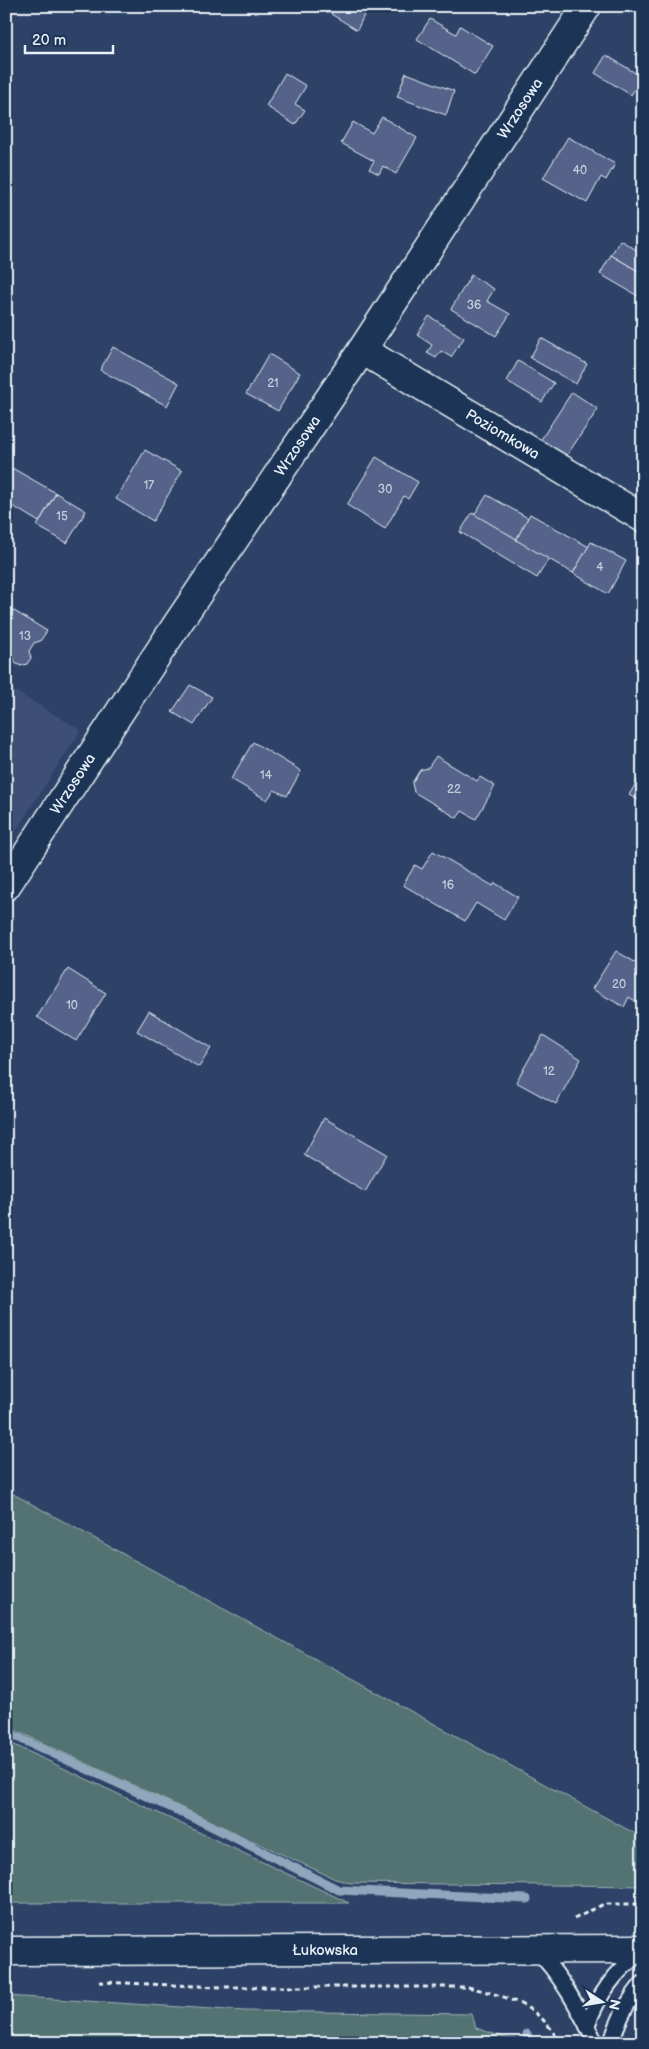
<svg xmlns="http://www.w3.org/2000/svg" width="649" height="2049" font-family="'Balsamiq Sans',sans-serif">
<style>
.built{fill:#3c4f74}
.green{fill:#537372;stroke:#9eb2b5}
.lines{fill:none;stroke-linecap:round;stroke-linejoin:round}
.stream{stroke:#90a6bd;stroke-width:9}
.building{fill:#54648a;stroke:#e8f1f8}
.service-casing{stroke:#e8f1f8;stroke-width:18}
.minor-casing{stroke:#e8f1f8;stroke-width:31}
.secondary-casing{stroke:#e8f1f8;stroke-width:31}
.path{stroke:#e8f1f8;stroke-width:3;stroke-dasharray:5 4;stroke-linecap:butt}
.service{stroke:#1d3557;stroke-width:14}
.minor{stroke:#1d3557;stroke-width:28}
.secondary{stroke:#1d3557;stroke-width:28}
.labels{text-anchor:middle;stroke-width:5;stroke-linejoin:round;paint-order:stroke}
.number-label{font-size:12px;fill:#c3cedc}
.street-label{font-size:15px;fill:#e8f1f8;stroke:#1d3557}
</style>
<rect width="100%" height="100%" fill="#2d4266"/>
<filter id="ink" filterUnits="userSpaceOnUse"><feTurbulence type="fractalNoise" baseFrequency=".02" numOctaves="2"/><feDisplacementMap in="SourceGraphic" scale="10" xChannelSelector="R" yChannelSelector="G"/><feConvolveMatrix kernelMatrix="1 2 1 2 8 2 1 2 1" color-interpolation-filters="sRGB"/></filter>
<g filter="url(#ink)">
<!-- built -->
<polygon class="built" points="6,686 81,730 6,846"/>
<!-- green -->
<g class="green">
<polygon points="6,1490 643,1838 643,1886 350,1883 335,1879 6,1726"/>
<polygon points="6,1741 349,1903 6,1903"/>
<polygon points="6,1996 245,2011 472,2014 476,2028 506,2038 519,2039 520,2043 6,2043"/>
</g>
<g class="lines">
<!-- stream -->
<g class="stream">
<polyline points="6,1732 207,1824 339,1890 527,1899"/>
<polyline points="527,2034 530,2043"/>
</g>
</g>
<!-- building -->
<g class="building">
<polygon points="336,6 349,6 364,15 357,30 331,14"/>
<polygon points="430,19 456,34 460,26 493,46 475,75 417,39"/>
<polygon points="606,55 642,77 631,95 595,73"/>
<polygon points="285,73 306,86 295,104 305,110 295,125 266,106"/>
<polygon points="406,73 454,91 446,115 397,97"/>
<polygon points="382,117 417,138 396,174 383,166 379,174 369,169 374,161 341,143 353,122 372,133"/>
<polygon points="568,137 615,164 606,180 601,177 587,203 543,178"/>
<polygon points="620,240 643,254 643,274 611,255"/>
<polygon points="611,255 643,274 643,299 600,274"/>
<polygon points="471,275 494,289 487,301 510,314 496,336 451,309"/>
<polygon points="429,316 464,338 451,357 441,351 436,358 427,353 432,345 417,335"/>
<polygon points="541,338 587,364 576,384 530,358"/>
<polygon points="113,347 179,383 167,406 100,370"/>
<polygon points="269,354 300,373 278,411 246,394"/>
<polygon points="518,361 554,383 542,402 507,381"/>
<polygon points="572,392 598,409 565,458 540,441"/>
<polygon points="145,450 182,471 153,521 116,499"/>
<polygon points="376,457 418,482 408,499 404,496 385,529 347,505"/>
<polygon points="12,468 56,493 39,522 6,502 6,479"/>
<polygon points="56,493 86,511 67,543 37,526"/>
<polygon points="487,495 528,518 516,540 474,515"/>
<polygon points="472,513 549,558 537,578 460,532"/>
<polygon points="530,514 589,547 573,573 516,540"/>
<polygon points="591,542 626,561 608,594 573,573"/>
<polygon points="6,606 47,631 40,641 34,643 29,651 31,658 27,664 21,666 15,663 14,657 6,652"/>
<polygon points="190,685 212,697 194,725 172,712"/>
<polygon points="253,742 301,771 287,796 274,790 267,800 231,779"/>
<polygon points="436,756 477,781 480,777 495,786 476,819 462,811 457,818 414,792 412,783 420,770 428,768"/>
<polygon points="642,773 643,773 643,803 629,795"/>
<polygon points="433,851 493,886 495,883 518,897 504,920 476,903 465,921 403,885 415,865 422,869"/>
<polygon points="616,951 643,967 643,1006 629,997 624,1007 592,989"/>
<polygon points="68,969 106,993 76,1041 37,1017"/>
<polygon points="149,1011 211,1048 199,1067 137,1031"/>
<polygon points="543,1035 581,1059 556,1104 516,1082"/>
<polygon points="324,1118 387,1154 365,1192 304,1155"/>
</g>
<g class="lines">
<defs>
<g id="service">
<path d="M536,1950C562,1976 579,2010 596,2043"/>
<path d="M587,2026C599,1994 615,1971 642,1952"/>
<path d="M611,2043C618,2020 627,2001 643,1983"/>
</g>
<g id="minor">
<path id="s1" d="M362,350L643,518"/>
<path id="s2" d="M6,886L176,626L362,350L587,6"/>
</g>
<g id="secondary">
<path id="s3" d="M6,1951L643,1949"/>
</g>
</defs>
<!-- service casing -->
<use href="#service" class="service-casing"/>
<!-- minor casing -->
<use href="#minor" class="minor-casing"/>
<!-- secondary casing -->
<use href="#secondary" class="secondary-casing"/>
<!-- path -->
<g class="path">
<polyline points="574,1919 604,1904 643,1904"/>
<path d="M99,1982L221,1987H468C504,1996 542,2005 559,2043"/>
</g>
<!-- service -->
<use href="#service" class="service"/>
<!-- minor -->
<use href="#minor" class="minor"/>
<!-- secondary -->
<use href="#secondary" class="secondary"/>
</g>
</g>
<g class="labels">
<!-- number labels -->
<g class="number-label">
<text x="580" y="174">40</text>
<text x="474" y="309">36</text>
<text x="273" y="387">21</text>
<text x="149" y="489">17</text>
<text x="385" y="493">30</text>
<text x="62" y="520">15</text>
<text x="600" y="571">4</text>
<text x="25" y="640">13</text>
<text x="266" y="779">14</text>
<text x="454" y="793">22</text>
<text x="448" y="889">16</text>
<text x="619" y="988">20</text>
<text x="72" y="1009">10</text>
<text x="549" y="1075">12</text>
</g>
<!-- street labels -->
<g class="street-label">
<text dy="5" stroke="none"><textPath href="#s2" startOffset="932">Wrzosowa</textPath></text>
<text dy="5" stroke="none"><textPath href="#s1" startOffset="164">Poziomkowa</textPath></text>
<text dy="5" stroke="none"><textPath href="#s2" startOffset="528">Wrzosowa</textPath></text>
<text dy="5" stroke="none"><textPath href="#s2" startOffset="122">Wrzosowa</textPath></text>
<text dy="5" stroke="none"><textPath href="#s3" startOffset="319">Łukowska</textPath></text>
</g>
</g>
<!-- margin -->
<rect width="649" height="2049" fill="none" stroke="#1d3557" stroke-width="25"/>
<rect x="12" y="12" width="624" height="2024" fill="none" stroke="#e8f1f8" stroke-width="2" filter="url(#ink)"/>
<!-- north arrow -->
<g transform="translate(602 2002) rotate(102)" stroke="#1d3557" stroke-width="4" paint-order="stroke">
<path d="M0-4L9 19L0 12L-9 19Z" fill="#e8f1f8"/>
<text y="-8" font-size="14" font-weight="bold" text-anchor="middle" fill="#e8f1f8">N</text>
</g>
<!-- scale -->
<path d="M25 45v8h88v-8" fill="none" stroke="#e8f1f8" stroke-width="2.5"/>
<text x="32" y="45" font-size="15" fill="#e8f1f8" stroke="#1d3557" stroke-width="4" paint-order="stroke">20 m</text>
</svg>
